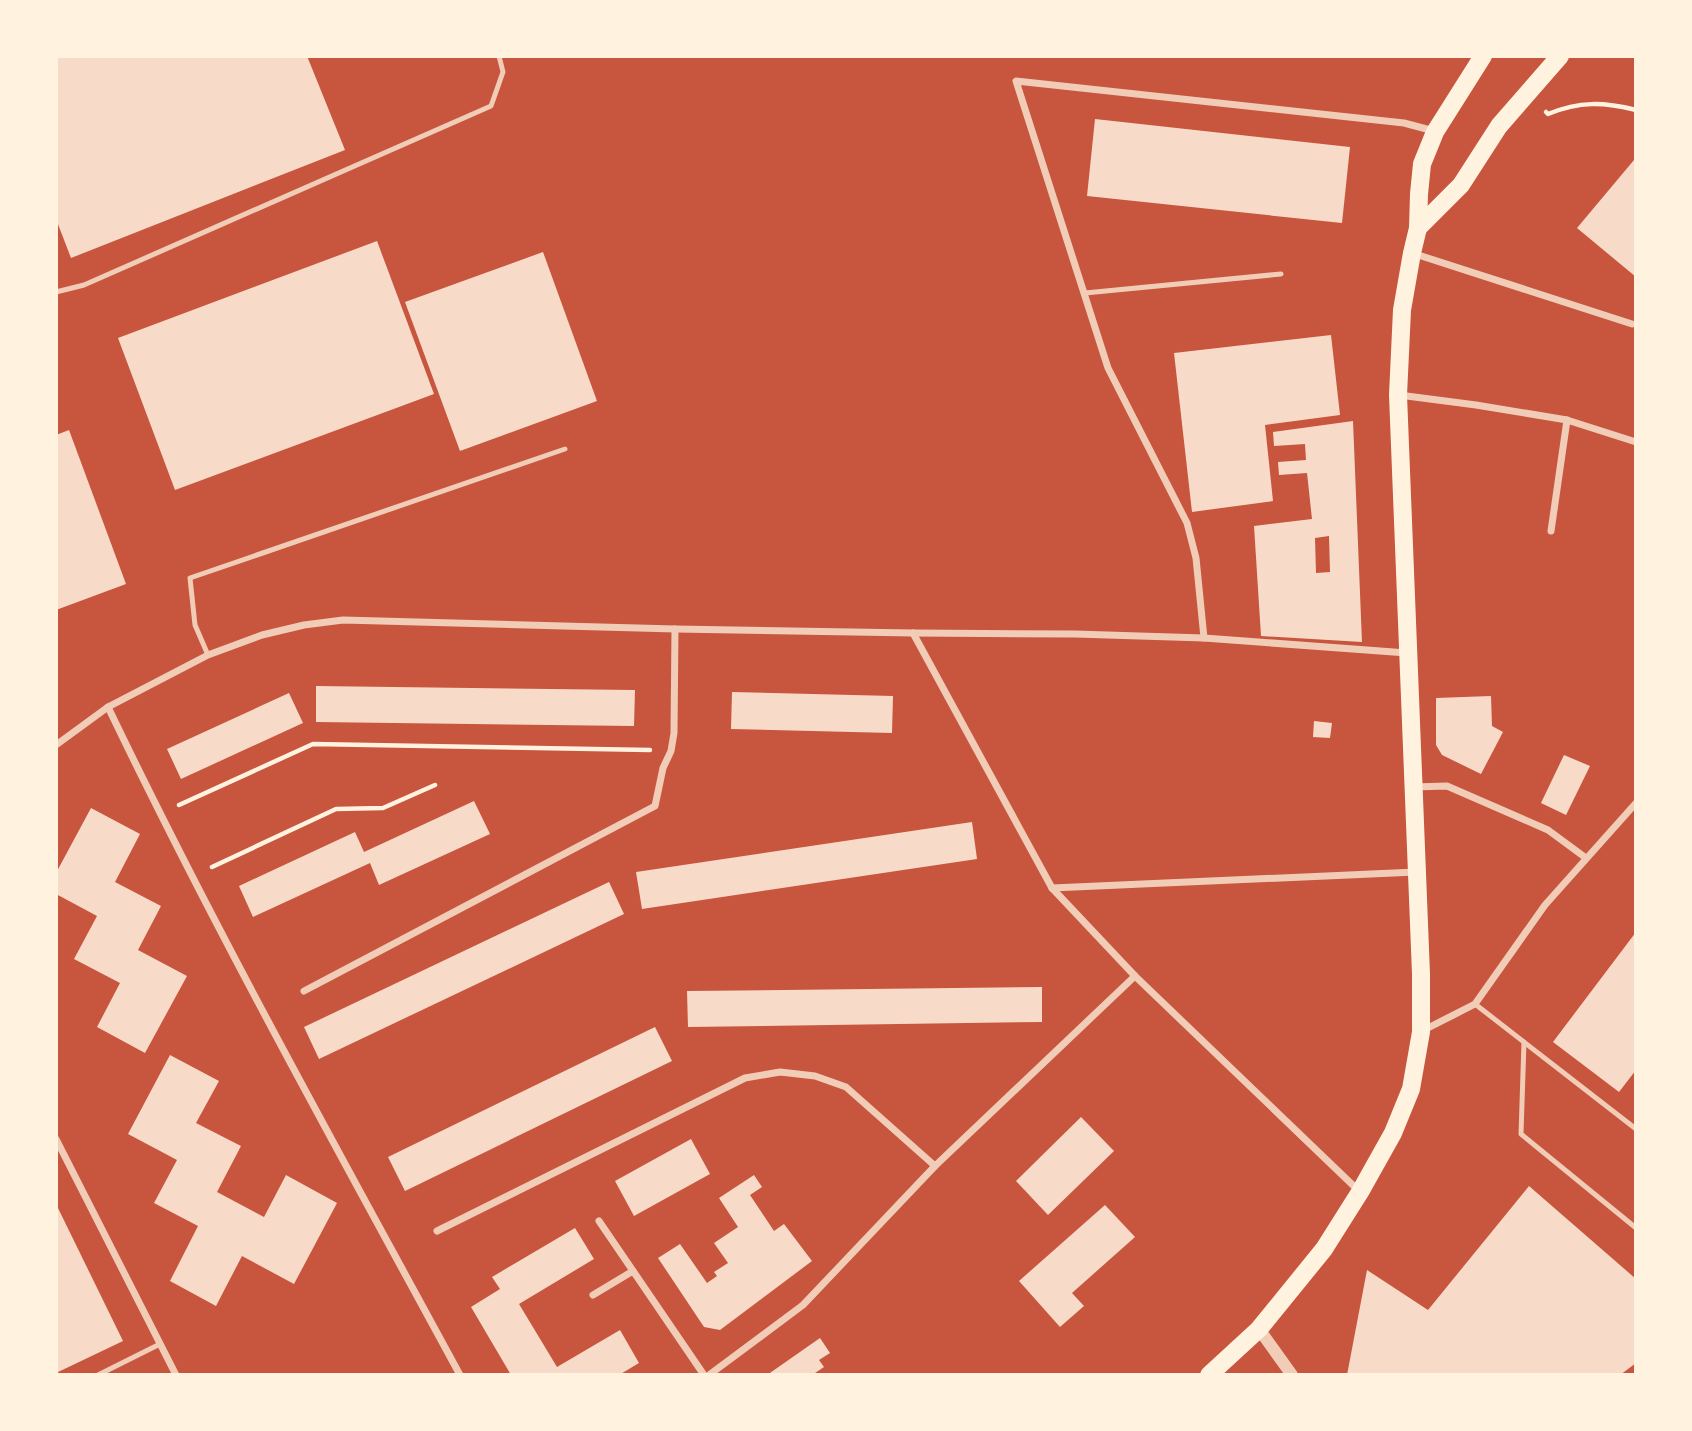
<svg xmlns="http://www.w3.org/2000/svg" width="1692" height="1431" font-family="Raleway,sans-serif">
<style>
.building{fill:#f7dbc8;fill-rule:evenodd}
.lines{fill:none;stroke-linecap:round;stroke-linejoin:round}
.path{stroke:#fff3e0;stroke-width:4.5}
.service{stroke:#f1ccb7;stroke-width:5}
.minor{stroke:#f1ccb7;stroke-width:7}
.tertiary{stroke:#f1ccb7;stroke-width:12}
.primary{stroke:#fff3e0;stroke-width:18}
</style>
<rect width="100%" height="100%" fill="#c8553d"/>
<!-- building -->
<g class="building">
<polygon points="56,56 307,56 345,150 71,258 56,219"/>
<polygon points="1095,119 1350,147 1342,223 1087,196"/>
<polygon points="1634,160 1636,162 1636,277 1577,228"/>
<polygon points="377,241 434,394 175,490 118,338"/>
<polygon points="543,252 597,401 460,451 405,302"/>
<polygon points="1331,335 1340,415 1265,425 1273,501 1192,512 1174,353"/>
<path d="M1353,421L1362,642L1261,636L1254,526L1312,519L1307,473L1279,475L1278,462L1306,460L1305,444L1274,446L1273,432ZM1329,536L1330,572L1316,573L1315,538Z"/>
<polygon points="69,430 126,584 56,610 56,435"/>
<polygon points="316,686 635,690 634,726 316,722"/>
<polygon points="732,692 893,696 892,733 731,729"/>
<polygon points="289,693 303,723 181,779 167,749"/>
<polygon points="1491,696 1492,726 1503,732 1481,774 1442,755 1436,745 1436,698"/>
<polygon points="1314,721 1332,723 1330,738 1313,737"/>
<polygon points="1564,755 1590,766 1566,815 1541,803"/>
<polygon points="474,801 490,834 379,885 370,863 253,917 239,886 355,832 364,852"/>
<polygon points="91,808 140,834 115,882 161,906 138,950 187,976 145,1053 97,1027 120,983 74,959 97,916 56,894 56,873"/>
<polygon points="972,822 977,859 642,909 636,872"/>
<polygon points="609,882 624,914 319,1059 304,1027"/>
<polygon points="1636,932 1636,1070 1619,1092 1553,1042"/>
<polygon points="1042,987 1042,1022 688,1027 687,991"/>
<polygon points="655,1027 672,1061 405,1191 388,1157"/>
<polygon points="170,1055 219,1081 196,1123 241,1146 217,1192 264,1217 286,1175 337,1203 294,1284 242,1256 216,1306 170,1281 198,1226 154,1203 177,1160 128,1134"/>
<polygon points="1081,1117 1114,1151 1048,1215 1016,1181"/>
<polygon points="691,1139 710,1174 634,1216 615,1181"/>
<polygon points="754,1175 762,1187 750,1195 774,1231 784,1224 812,1261 720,1330 704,1327 658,1258 680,1244 707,1283 717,1276 714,1272 728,1263 714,1243 738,1227 719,1198"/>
<polygon points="1529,1186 1636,1279 1636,1363 1620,1375 1347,1375 1367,1270 1428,1310"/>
<polygon points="56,1204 123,1341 56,1373"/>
<polygon points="1105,1205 1135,1237 1072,1293 1084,1306 1060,1327 1019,1281"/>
<polygon points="575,1228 594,1259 519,1304 557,1367 620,1330 639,1363 619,1375 511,1375 471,1307 500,1289 492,1277"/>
<polygon points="820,1338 830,1353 819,1360 824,1367 812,1375 767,1375"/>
</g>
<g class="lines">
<!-- path -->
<g class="path">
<path d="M1546,112L1548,114C1580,101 1603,102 1636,110"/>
<polyline points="179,805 313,744 650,750"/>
<polyline points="212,867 336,809 383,808 435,785"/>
</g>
<!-- service -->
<g class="service">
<polyline points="56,292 84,285 491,106 503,72 499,56"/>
<polyline points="1085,293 1281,274"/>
<polyline points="208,655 195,625 190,578 565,449"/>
<polyline points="1475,1004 1636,1129"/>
<polyline points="1524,1042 1521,1134 1636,1228"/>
<polyline points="98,1375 160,1344"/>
</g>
<!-- minor -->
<g class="minor">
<polyline points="1412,253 1632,324"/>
<polyline points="1399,395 1476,405 1567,420 1636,442"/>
<polyline points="1551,531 1567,420"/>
<polyline points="913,633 1052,888 1135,976 1360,1192"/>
<polyline points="1204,638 1196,558 1187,523 1108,368 1016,81 1404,123 1434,131"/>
<path d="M108,707C217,934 340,1154 460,1375"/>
<polyline points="56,745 108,707 208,655 262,635 304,625 343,620 675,629 913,633 1075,634 1204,638 1407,653"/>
<polyline points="1413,787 1447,786 1548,830 1586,858"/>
<polyline points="1052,888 1416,872"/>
<polyline points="304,991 655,806 663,768 671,751 674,733 675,629"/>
<polyline points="1422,1031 1475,1004 1545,905 1636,803"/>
<polyline points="56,1139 176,1375"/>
<polyline points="599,1221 704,1375"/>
<polyline points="437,1231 745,1078 780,1072 815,1076 846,1087 935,1166"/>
<polyline points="593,1295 633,1271"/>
<polyline points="709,1375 803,1305 935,1166 1135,976"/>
</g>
<!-- tertiary -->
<polyline class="tertiary" points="1259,1329 1292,1375"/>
<!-- primary -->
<g class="primary">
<polyline points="1418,228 1461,185 1499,126 1560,56"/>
<polyline points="1209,1375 1259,1329 1324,1249 1360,1192 1393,1133 1411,1089 1421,1032 1421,974 1398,395 1402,310 1412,253 1418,228 1419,194 1422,164 1435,132 1483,56"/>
</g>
</g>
<!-- border -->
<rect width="1692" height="1431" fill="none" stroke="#fff3e0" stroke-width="116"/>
</svg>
